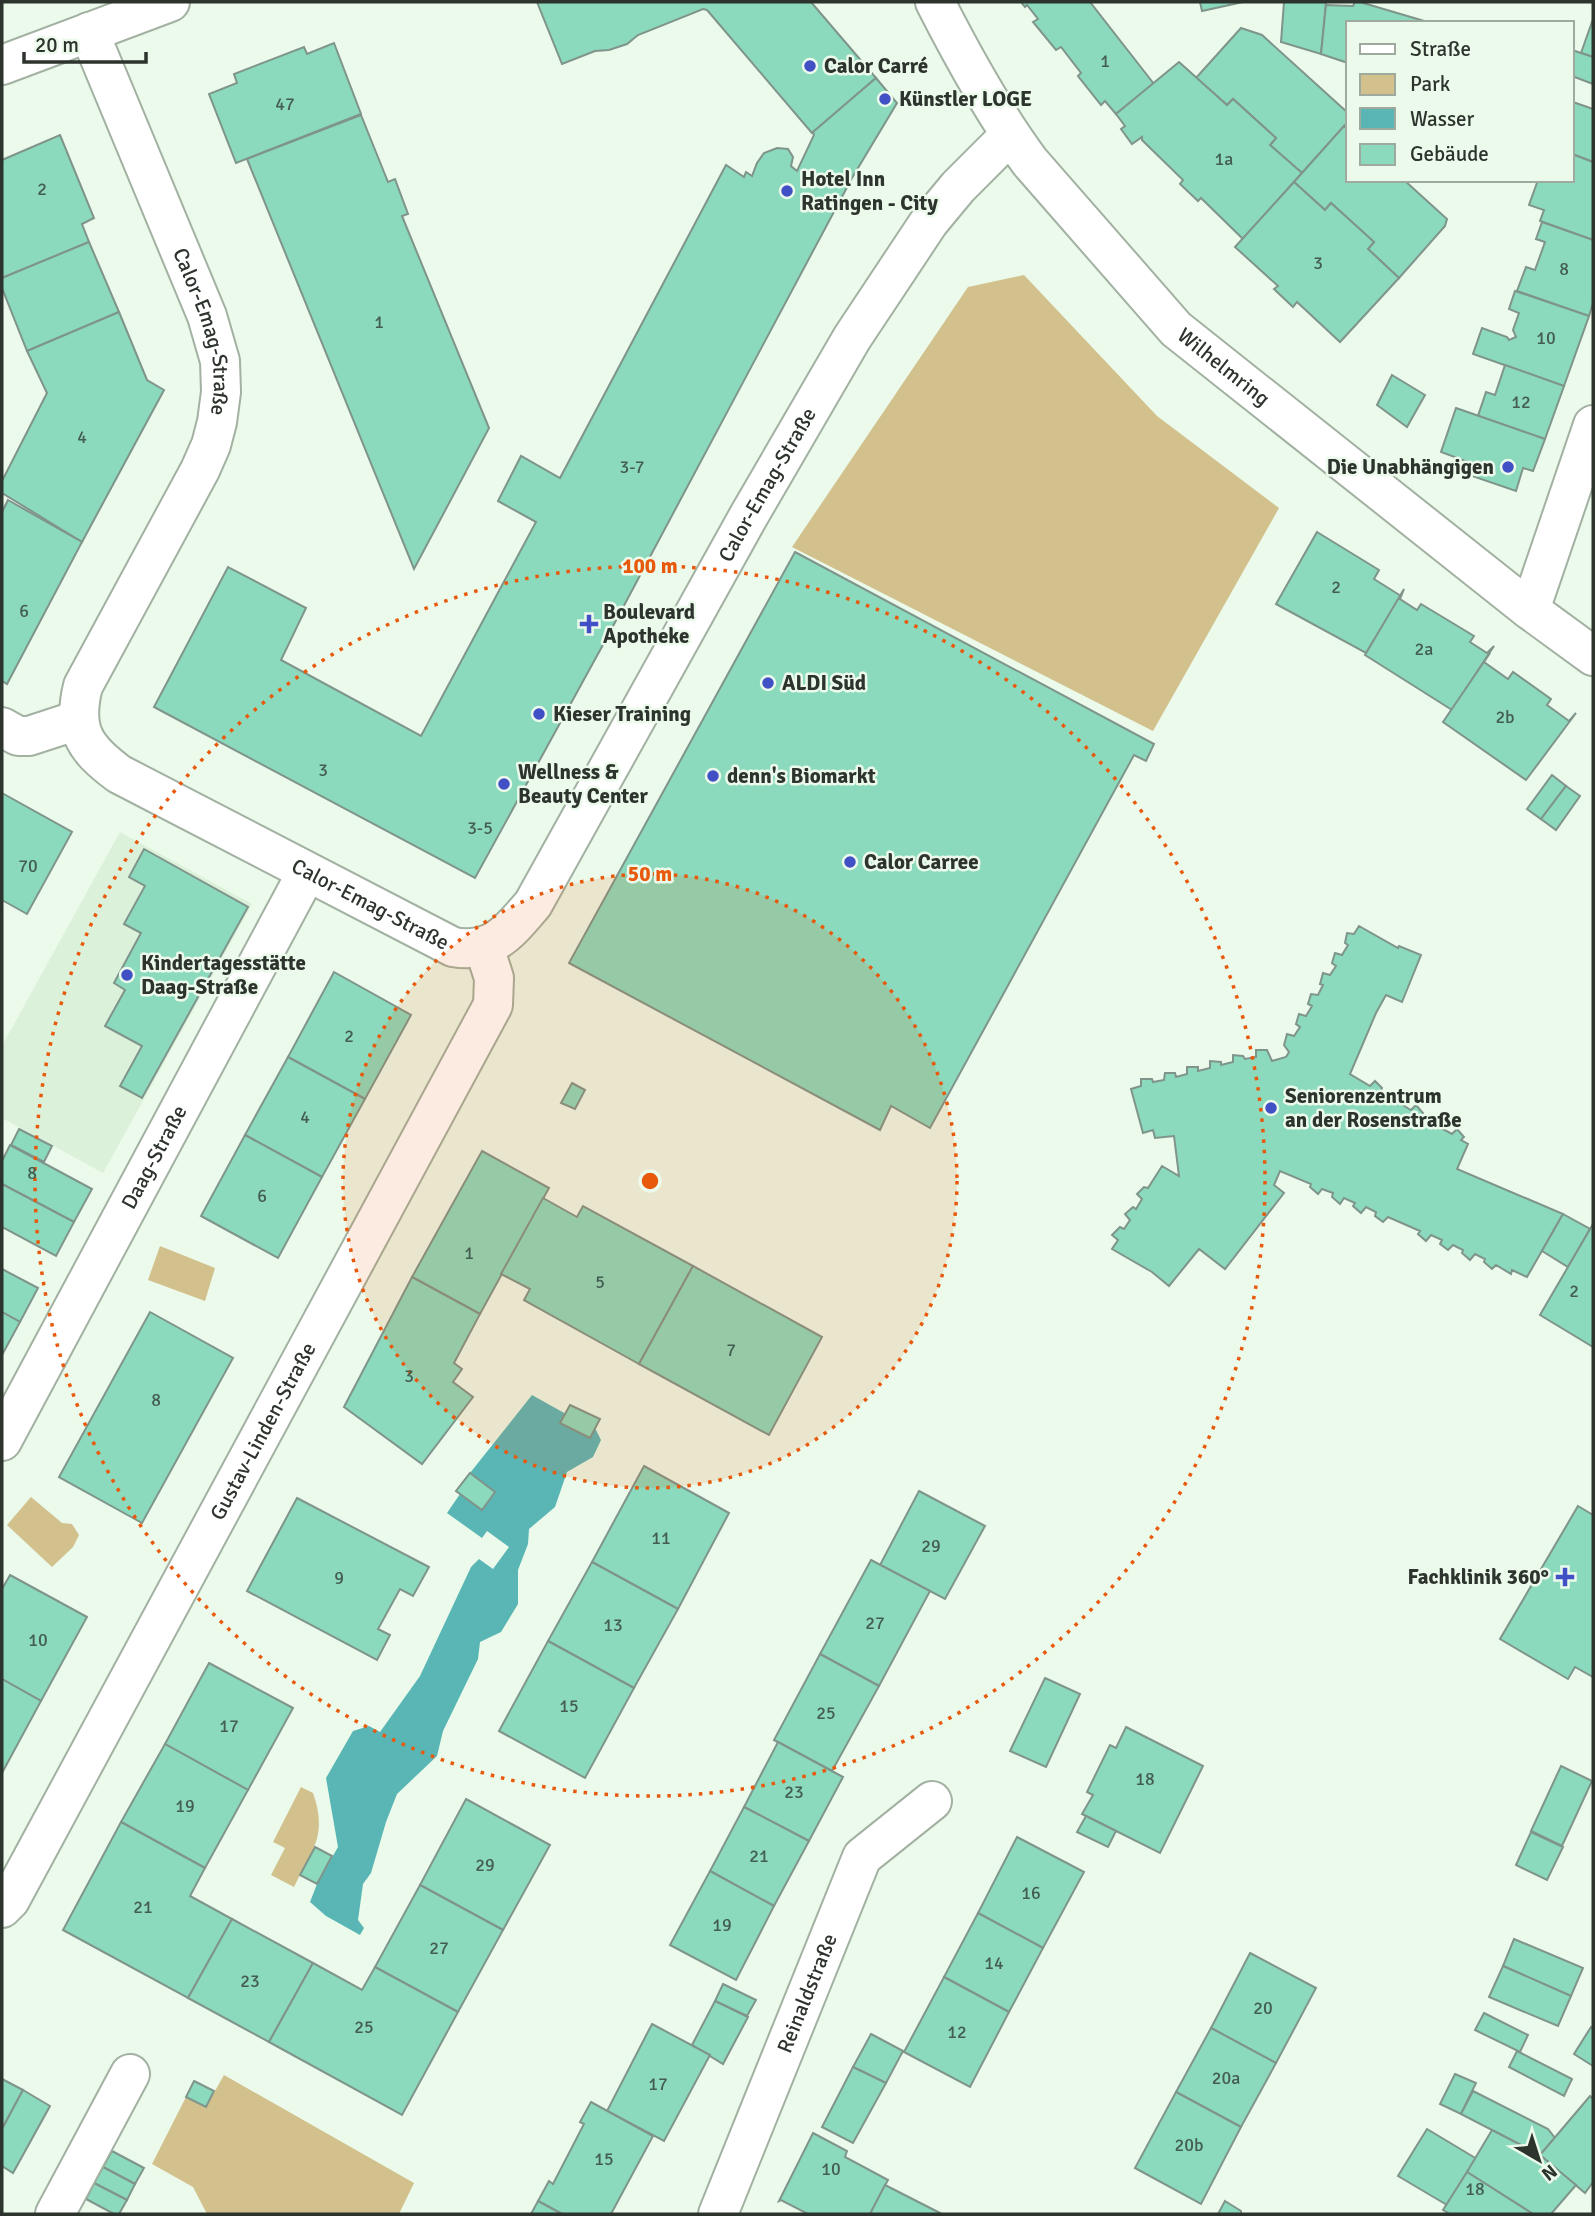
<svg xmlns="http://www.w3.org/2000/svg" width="1595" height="2216" font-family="Signika,sans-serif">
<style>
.built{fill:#dcf1da}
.green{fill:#d2c18d}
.water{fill:#59b6b5}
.building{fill:#8bdabd;stroke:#7f948b;stroke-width:2}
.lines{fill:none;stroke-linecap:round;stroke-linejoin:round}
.street-casing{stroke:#a2b1a1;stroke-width:42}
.secondary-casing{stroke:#a2b1a1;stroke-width:42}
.street{stroke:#fff;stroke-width:38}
.secondary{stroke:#fff;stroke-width:38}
.ring{fill:none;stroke:#e8590c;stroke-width:3.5;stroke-dasharray:3.5 7}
.poi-dot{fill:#4150c4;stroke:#ebfaea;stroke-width:2.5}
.labels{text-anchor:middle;stroke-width:5;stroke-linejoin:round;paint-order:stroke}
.number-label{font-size:18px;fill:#445d51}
.poi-label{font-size:21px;font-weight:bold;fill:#2d332d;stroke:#ebfaea;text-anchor:start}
.street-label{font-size:21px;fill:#2d332d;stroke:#ebfaea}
.centre{fill:#e8590c;stroke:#ebfaea;stroke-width:3.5}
.ring-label{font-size:21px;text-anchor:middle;font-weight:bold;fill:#e8590c;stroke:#ebfaea;stroke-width:5;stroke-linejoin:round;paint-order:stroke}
</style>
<rect width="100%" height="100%" fill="#ebfaea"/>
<!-- built -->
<polygon class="built" points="120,832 252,904 103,1173 2,1118 2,1046"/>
<!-- green -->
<g class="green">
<polygon points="1024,275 1157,416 1279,508 1153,731 792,547 968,287"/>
<polygon points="160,1246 215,1268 205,1301 148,1280"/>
<polygon points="31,1497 62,1523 72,1524 79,1535 73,1547 52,1567 7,1525"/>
<path d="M301,1787L313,1793C328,1836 312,1850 294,1887L271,1875L285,1848L273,1842Z"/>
<polygon points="224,2075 414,2183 399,2214 207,2214 193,2187 152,2164 186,2097 206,2107"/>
</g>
<!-- water -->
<polygon class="water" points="532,1395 566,1414 561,1423 590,1438 595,1428 601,1440 593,1457 567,1472 555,1507 529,1529 528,1544 518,1570 518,1604 501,1632 480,1642 478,1659 443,1731 437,1756 397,1794 386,1822 371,1873 363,1884 358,1920 364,1928 360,1935 326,1916 310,1902 317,1884 338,1847 326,1778 353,1731 369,1726 380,1732 420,1676 471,1567 479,1559 493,1569 509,1547 487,1531 482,1538 447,1513 460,1494 482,1510 495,1493 470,1473"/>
<!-- building -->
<g class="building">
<polygon points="537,2 811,2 876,78 812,133 707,10 703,9 638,35 627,44 609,50 595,51 562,64"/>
<polygon points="1021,2 1090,2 1154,84 1116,114 1105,101 1101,105 1078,76 1081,73 1061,47 1056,50 1033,22 1038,19 1027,5 1025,7"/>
<polygon points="1200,2 1243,2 1202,11"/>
<polygon points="1284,2 1326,2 1321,54 1281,42"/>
<polygon points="1355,2 1360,2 1431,23 1348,23 1348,63 1321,54 1326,5 1353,6"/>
<polygon points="1593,19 1593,57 1581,53"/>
<polygon points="1241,28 1262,35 1348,113 1348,122 1302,173 1270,145 1276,138 1233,99 1227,105 1196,78"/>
<polygon points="334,43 361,114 236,163 209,94 237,83 234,74 304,47 307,54"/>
<polygon points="1572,50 1593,57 1593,84 1572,76"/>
<polygon points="1179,62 1227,105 1233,99 1276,138 1270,145 1302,173 1243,239 1201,198 1198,201 1180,184 1183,180 1142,140 1142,137 1132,144 1121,129 1125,126 1116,114"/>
<polygon points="876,78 897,103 852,178 604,643 475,878 154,707 228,567 306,608 281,660 421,736 536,522 498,501 521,456 560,478 726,165 744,177 746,172 752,176 757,163 764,153 777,148 788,149 793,157 791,166 797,171 814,135 813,132"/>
<polygon points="1573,102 1593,109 1593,162 1572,154"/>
<polygon points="361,115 388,182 395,179 408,214 402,216 489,428 414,569 247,159"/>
<polygon points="1344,126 1348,130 1348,180 1404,180 1447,219 1445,226 1399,278 1368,249 1374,242 1331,203 1325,210 1294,182"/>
<polygon points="60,135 94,218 82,224 89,242 2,278 2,160"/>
<polygon points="1572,154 1593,162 1593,240 1540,221 1544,210 1529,205 1538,180 1562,182 1563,180 1572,180"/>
<polygon points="1294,182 1325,210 1331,203 1374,242 1368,249 1399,278 1340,342 1297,302 1293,307 1274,289 1278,286 1235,247"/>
<polygon points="1542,222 1593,240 1593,303 1589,316 1517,291 1526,267 1535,270 1545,242 1536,239"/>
<polygon points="89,242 119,312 27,351 2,288 2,278"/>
<polygon points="1515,291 1589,316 1564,386 1473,354 1482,328 1507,337 1509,340 1516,337 1513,330 1519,313 1509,309"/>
<polygon points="119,312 147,380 164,390 82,542 2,493 2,481 47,393 27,351"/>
<polygon points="1505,365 1564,386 1545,439 1478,416 1486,392 1495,395"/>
<polygon points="1392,375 1425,395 1407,427 1377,405"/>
<polygon points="1456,408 1545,439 1533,471 1523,468 1516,491 1472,476 1476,465 1441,452"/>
<polygon points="8,500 82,542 7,684 2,681 2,512"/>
<polygon points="1317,532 1379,570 1374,579 1401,596 1366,653 1276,604"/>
<polygon points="795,552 1154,744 1146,761 1134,755 930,1128 891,1106 880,1130 569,963"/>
<polygon points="1404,589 1400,599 1417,610 1421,604 1474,636 1470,642 1487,653 1494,646 1452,710 1365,655"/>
<polygon points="1490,653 1484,662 1508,679 1513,672 1551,699 1547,705 1569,721 1576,713 1526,780 1443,722"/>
<polygon points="1552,775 1566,786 1541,819 1527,809"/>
<polygon points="1566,786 1580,796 1556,830 1541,819"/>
<polygon points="2,793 72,832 27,914 2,900"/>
<polygon points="144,849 248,907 142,1098 120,1086 142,1046 105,1026 125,990 114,983 141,933 124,924 145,886 129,877"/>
<polygon points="1359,926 1398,948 1399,946 1421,955 1402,1002 1386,995 1376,1013 1350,1074 1370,1086 1375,1081 1382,1088 1380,1092 1390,1098 1396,1093 1403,1101 1401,1104 1411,1110 1416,1105 1423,1113 1421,1116 1431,1123 1436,1117 1444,1125 1441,1128 1452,1134 1457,1129 1464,1137 1461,1140 1468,1144 1457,1169 1563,1214 1527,1277 1512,1270 1511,1274 1496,1265 1492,1269 1484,1262 1485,1259 1475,1254 1470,1260 1462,1253 1463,1250 1453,1245 1448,1250 1440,1244 1442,1240 1431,1235 1426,1241 1418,1234 1420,1231 1388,1217 1383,1222 1375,1216 1376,1212 1366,1207 1361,1213 1353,1206 1355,1203 1344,1198 1340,1204 1332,1197 1333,1193 1322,1189 1318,1194 1310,1187 1311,1184 1280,1171 1274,1185 1284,1193 1225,1269 1199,1249 1169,1286 1152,1272 1112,1249 1118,1240 1112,1235 1120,1227 1124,1229 1130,1220 1125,1214 1133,1207 1136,1209 1142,1199 1137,1194 1144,1187 1148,1188 1162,1166 1179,1176 1174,1136 1155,1138 1153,1130 1143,1133 1131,1089 1141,1086 1141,1079 1152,1079 1153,1082 1164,1080 1165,1073 1175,1073 1176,1077 1187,1074 1187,1067 1198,1067 1198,1071 1210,1068 1210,1061 1221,1062 1221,1065 1233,1062 1233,1055 1243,1056 1245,1059 1256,1057 1256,1050 1267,1050 1272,1061 1286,1057 1289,1052 1284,1045 1287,1034 1294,1036 1300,1027 1296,1024 1299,1014 1306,1016 1312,1006 1308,1004 1311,994 1318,995 1323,985 1320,984 1323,973 1330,975 1336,966 1332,963 1335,953 1342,955 1348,945 1345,943 1347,933 1354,934"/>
<polygon points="334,972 411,1015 365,1099 288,1057"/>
<polygon points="288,1057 365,1099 322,1177 245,1135"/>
<polygon points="572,1083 585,1090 575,1109 561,1103"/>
<polygon points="19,1129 52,1146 44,1162 11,1145"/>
<polygon points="245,1135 322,1177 278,1258 201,1216"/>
<polygon points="10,1145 92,1189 74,1222 2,1184 2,1161"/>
<polygon points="482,1151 549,1188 480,1314 412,1277"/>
<polygon points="2,1184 74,1222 56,1256 2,1227"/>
<polygon points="543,1198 577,1217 583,1206 693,1266 639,1364 524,1300 530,1289 501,1274"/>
<polygon points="1563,1214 1590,1229 1568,1267 1542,1251"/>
<polygon points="1593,1224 1593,1347 1540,1315"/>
<polygon points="693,1266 822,1337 769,1435 639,1364"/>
<polygon points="2,1269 38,1288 20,1322 2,1312"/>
<polygon points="412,1277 480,1314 454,1363 462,1369 453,1382 473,1397 422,1464 344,1407"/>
<polygon points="2,1312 20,1322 2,1355"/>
<polygon points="150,1312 233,1358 142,1523 59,1477"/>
<polygon points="570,1405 600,1419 590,1438 560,1423"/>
<polygon points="644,1466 729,1513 678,1609 592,1562"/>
<polygon points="470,1473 495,1492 482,1510 456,1491"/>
<polygon points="919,1491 985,1526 945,1599 880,1565"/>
<polygon points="297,1498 429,1567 413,1596 400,1589 378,1629 390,1635 377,1660 247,1591"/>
<polygon points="1578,1506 1593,1515 1593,1677 1575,1667 1568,1679 1500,1639"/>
<polygon points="871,1560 930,1591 879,1686 820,1654"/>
<polygon points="592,1562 678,1609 634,1688 548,1641"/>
<polygon points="10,1575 87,1617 41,1701 2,1679 2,1589"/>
<polygon points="548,1641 634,1688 585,1778 499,1731"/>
<polygon points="820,1654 879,1686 832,1771 774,1740"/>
<polygon points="209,1663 293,1708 248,1790 165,1744"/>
<polygon points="1045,1678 1080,1694 1046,1767 1010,1751"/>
<polygon points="2,1679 41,1701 2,1773"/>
<polygon points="1126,1727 1203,1766 1160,1853 1082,1814 1093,1795 1087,1792 1110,1745 1116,1748"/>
<polygon points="778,1742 843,1777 809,1841 744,1807"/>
<polygon points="165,1744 248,1790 205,1868 121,1822"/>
<polygon points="1561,1766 1592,1781 1562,1846 1531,1831"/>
<polygon points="466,1799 550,1845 503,1930 420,1885"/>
<polygon points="744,1807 809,1841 774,1906 710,1871"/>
<polygon points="1086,1816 1116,1831 1108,1847 1077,1832"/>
<polygon points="121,1822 205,1868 190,1896 232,1919 188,1998 63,1930"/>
<polygon points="1531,1832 1563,1847 1547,1880 1516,1865"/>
<polygon points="1017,1837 1084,1872 1043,1948 978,1913"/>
<polygon points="315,1847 332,1856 317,1884 300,1875"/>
<polygon points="710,1871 774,1906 736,1980 670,1945"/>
<polygon points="420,1885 503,1930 458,2012 375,1967"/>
<polygon points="978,1913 1043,1948 1009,2012 944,1977"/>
<polygon points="232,1919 313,1963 269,2042 188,1998"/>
<polygon points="1514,1939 1583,1968 1571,1996 1503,1966"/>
<polygon points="1250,1953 1316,1988 1276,2063 1211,2028"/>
<polygon points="313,1963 362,1990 375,1967 458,2012 402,2115 269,2042"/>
<polygon points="1503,1966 1571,1996 1558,2026 1489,1997"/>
<polygon points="944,1977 1009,2012 970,2087 904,2052"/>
<polygon points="723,1984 756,2000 747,2016 715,2001"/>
<polygon points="715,2001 748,2017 723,2064 692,2045"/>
<polygon points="1484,2013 1528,2035 1520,2052 1475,2030"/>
<polygon points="652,2024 710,2055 664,2141 607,2111"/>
<polygon points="1591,2027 1593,2029 1593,2066 1574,2054"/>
<polygon points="1211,2028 1276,2063 1241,2127 1176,2092"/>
<polygon points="871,2034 903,2051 886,2083 853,2067"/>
<polygon points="1517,2051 1572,2079 1564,2096 1509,2067"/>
<polygon points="853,2067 886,2083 853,2143 822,2127"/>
<polygon points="1455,2074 1476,2083 1461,2114 1440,2104"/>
<polygon points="2,2079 23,2090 2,2129"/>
<polygon points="194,2081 214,2091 206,2107 186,2097"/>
<polygon points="23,2090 50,2106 13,2173 2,2166 2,2129"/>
<polygon points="1473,2091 1548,2129 1555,2138 1540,2155 1461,2114"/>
<polygon points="1176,2092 1241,2127 1201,2204 1135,2168"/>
<polygon points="1590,2096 1593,2099 1593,2182 1585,2193 1540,2155"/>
<polygon points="591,2102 653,2136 611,2214 562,2214 538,2201 549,2181 553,2184 584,2124 580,2122"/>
<polygon points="1427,2129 1477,2159 1447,2205 1398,2176"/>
<polygon points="1492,2130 1540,2155 1576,2185 1551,2214 1533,2214 1467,2172"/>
<polygon points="813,2133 847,2151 845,2157 888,2180 870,2214 808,2214 781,2200 779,2201"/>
<polygon points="112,2151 144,2168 135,2184 103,2167"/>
<polygon points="103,2167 135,2184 127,2200 94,2183"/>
<polygon points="1467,2172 1533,2214 1450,2214 1443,2210"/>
<polygon points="94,2183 127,2200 119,2214 114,2214 86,2199"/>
<polygon points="885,2185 942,2214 870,2214"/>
<polygon points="538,2201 562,2214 531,2214"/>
<polygon points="1225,2201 1241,2211 1241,2214 1218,2214"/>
</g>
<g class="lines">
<defs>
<g id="street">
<path id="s1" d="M89,32L207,316L220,361L221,392L217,422L211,445L200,470L83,686C72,730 84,748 119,774L453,947C493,954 509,932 533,904L748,517L852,338L929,222L958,187L1010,135"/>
<polyline points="1530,610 1593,425"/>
<polyline points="2,727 18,736 29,736 78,720"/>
<path id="s2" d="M2,1441L307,872"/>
<path id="s3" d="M2,1908L10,1900L493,1005L494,978L484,947"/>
<polyline points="55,2214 130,2074"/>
<path id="s4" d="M718,2214L862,1857L932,1801"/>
</g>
<g id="secondary">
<path id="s5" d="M935,2C963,57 993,112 1030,162L1176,329L1530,610L1593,656"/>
<polyline points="2,65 170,2"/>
</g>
</defs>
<!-- street casing -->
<use href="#street" class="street-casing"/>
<!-- secondary casing -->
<use href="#secondary" class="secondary-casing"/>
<!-- street -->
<use href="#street" class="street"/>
<!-- secondary -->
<use href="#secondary" class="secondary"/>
</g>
<!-- distance rings -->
<circle cx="650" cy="1181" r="307" fill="#e8590c" fill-opacity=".12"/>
<g class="ring">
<circle cx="650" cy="1181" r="307"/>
<circle cx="650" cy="1181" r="615"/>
</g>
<!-- markers -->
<g class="poi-dot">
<circle cx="810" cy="66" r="7"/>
<circle cx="885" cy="99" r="7"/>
<circle cx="787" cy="191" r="7"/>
<circle cx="1508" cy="467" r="7"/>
<path d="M585.5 613.5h7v7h7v7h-7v7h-7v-7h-7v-7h7z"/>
<circle cx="768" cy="683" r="7"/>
<circle cx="539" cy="714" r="7"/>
<circle cx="713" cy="776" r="7"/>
<circle cx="504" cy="784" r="7"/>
<circle cx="850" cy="862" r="7"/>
<circle cx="127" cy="975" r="7"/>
<circle cx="1271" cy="1108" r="7"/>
<path d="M1561.5 1566.5h7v7h7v7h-7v7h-7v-7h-7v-7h7z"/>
</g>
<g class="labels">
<!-- number labels -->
<g class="number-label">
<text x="1105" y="67">1</text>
<text x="285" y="110">47</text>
<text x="1224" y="165">1a</text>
<text x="42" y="195">2</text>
<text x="1318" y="269">3</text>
<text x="1564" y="275">8</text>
<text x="379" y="328">1</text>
<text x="1546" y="344">10</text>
<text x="1521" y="408">12</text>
<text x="82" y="443">4</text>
<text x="632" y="473">3-7</text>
<text x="1336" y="593">2</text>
<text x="24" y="617">6</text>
<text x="1424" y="655">2a</text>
<text x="1505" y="723">2b</text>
<text x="323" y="776">3</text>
<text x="480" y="834">3-5</text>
<text x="28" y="872">70</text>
<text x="349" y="1042">2</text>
<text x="305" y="1123">4</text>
<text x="32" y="1179">8</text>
<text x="262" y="1202">6</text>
<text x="469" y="1259">1</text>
<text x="600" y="1288">5</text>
<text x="1574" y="1297">2</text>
<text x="731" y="1356">7</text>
<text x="409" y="1382">3</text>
<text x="156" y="1406">8</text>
<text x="661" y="1544">11</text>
<text x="931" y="1552">29</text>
<text x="339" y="1584">9</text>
<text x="875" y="1629">27</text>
<text x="613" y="1631">13</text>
<text x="38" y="1646">10</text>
<text x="569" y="1712">15</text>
<text x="826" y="1719">25</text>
<text x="229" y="1732">17</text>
<text x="1145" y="1785">18</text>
<text x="794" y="1798">23</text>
<text x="185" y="1812">19</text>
<text x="759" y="1862">21</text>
<text x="485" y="1871">29</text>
<text x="1031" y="1899">16</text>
<text x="143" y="1913">21</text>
<text x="722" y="1931">19</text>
<text x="439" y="1954">27</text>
<text x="994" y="1969">14</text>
<text x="250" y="1987">23</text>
<text x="1263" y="2014">20</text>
<text x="364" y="2033">25</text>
<text x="957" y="2038">12</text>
<text x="1226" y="2084">20a</text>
<text x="658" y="2090">17</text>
<text x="1189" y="2151">20b</text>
<text x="604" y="2165">15</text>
<text x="831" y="2175">10</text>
<text x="1475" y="2195">18</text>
</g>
<!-- poi labels -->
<g class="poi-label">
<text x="824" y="73">Calor Carré</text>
<text x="899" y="106">Künstler LOGE</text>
<text x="801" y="186">Hotel Inn<tspan x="801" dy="24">Ratingen - City</tspan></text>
<text x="1494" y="474" text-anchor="end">Die Unabhängigen</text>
<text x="603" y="619">Boulevard<tspan x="603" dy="24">Apotheke</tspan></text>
<text x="782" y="690">ALDI Süd</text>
<text x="553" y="721">Kieser Training</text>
<text x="518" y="779">Wellness &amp;<tspan x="518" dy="24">Beauty Center</tspan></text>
<text x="727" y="783">denn's Biomarkt</text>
<text x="864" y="869">Calor Carree</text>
<text x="141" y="970">Kindertagesstätte<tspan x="141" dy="24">Daag-Straße</tspan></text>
<text x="1285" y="1103">Seniorenzentrum<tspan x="1285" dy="24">an der Rosenstraße</tspan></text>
<text x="1549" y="1584" text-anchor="end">Fachklinik 360°</text>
</g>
<!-- street labels -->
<g class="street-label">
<text dy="7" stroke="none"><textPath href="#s1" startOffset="322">Calor-Emag-Straße</textPath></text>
<text dy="7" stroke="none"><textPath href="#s5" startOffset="469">Wilhelmring</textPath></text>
<text dy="7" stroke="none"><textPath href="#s1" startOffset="1769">Calor-Emag-Straße</textPath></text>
<text dy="7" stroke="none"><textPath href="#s1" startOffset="1099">Calor-Emag-Straße</textPath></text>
<text dy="7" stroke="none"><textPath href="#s2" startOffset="322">Daag-Straße</textPath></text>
<text dy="7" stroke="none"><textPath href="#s3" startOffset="544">Gustav-Linden-Straße</textPath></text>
<text dy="7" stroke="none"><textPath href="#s4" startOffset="238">Reinaldstraße</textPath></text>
</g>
</g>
<circle cx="650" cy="1181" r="10" class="centre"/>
<g class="ring-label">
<text x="650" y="573">100 m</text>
<text x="650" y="881">50 m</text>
</g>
<!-- border -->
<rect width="1595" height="2216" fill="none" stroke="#2d332d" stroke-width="7"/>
<!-- legend -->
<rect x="1346" y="21" width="228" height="161" fill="#ebfaea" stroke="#9faa9e" stroke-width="2"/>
<rect x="1360" y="44" width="35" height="10" fill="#ffffff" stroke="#9faa9e" stroke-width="2"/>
<text x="1410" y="56" font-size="21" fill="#2d332d">Straße</text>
<rect x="1360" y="74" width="35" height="21" fill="#d2c18d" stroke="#9faa9e" stroke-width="2"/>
<text x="1410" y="91" font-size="21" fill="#2d332d">Park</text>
<rect x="1360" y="108" width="35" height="21" fill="#59b6b5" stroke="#9faa9e" stroke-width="2"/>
<text x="1410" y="126" font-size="21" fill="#2d332d">Wasser</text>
<rect x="1360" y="144" width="35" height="21" fill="#8bdabd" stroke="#9faa9e" stroke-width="2"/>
<text x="1410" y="161" font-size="21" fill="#2d332d">Gebäude</text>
<!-- north arrow -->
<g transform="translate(1539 2160) rotate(141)" stroke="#ebfaea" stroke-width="5" paint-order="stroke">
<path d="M0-5L12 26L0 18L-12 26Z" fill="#2d332d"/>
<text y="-10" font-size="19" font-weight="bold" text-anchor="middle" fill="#2d332d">N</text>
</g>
<!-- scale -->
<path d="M24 52v10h122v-10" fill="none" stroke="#2d332d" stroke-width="3.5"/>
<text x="35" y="52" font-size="21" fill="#2d332d" stroke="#ebfaea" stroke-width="5" paint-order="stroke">20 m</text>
</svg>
